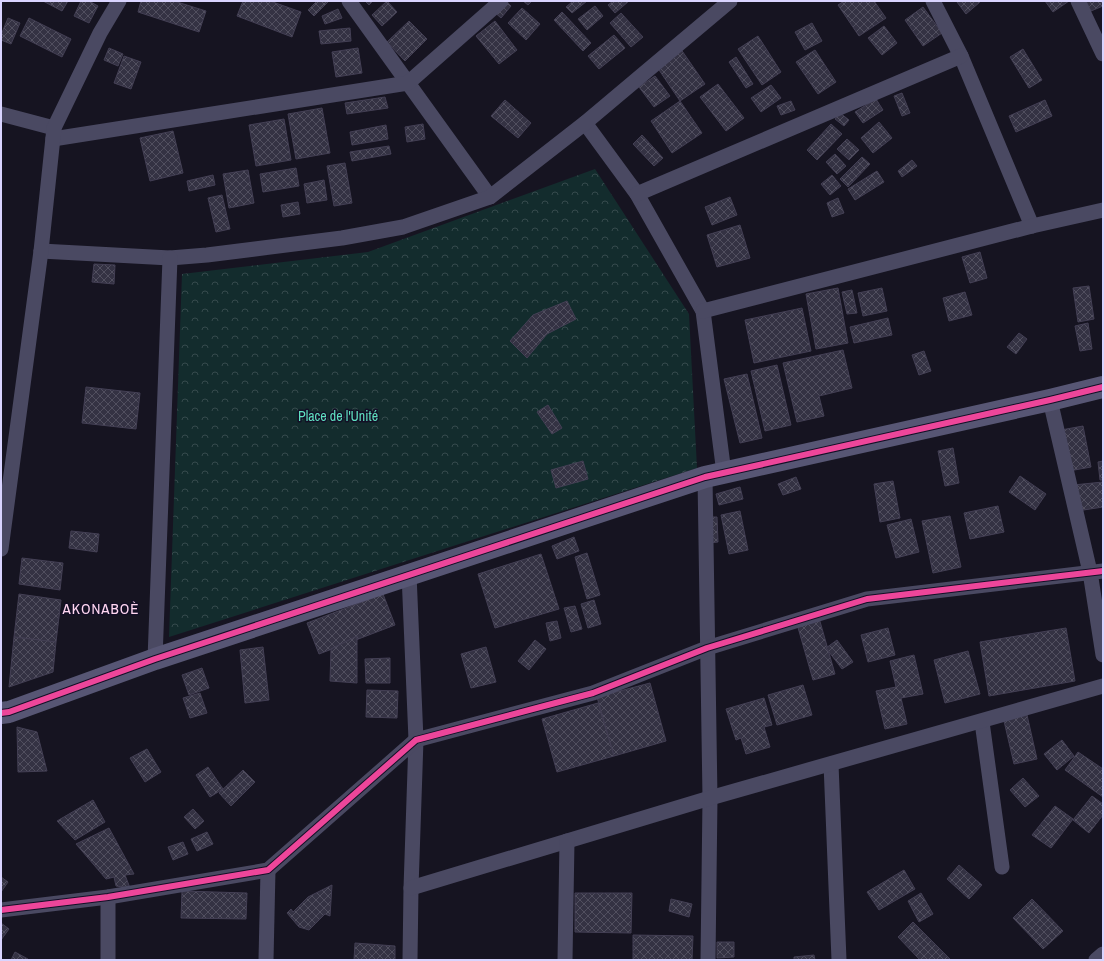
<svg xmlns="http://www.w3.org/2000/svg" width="1104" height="961" font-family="'Archivo Narrow',sans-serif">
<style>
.park{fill:url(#park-crowns)}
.building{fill:url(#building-cross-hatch);stroke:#433f54}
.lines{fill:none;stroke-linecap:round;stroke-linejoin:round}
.street{stroke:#4a4962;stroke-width:15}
.secondary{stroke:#575674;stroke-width:22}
.cycleway-casing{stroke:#130f26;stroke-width:8}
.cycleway{stroke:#ed469a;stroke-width:6}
.labels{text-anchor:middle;stroke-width:3;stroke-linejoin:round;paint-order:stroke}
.park-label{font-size:14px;fill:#5fe0c0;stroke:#130f26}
.neighbourhood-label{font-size:15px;letter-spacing:1px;fill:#ffd6f0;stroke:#130f26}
</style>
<defs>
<pattern id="park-crowns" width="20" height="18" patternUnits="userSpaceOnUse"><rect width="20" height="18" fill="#132c2d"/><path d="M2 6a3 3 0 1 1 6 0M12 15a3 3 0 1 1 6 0" fill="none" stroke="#354a4c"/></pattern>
<pattern id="building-cross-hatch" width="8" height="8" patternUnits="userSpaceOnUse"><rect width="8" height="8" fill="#343243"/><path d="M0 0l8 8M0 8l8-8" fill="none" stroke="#514f5f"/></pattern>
</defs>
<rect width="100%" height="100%" fill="#161421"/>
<!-- park -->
<polygon class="park" points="595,169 689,314 697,468 169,637 182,274 368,252"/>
<!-- building -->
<g class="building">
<polygon points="43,1 68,1 62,11"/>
<polygon points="81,1 89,1 98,6 89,23 74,16"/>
<polygon points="141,1 174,1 206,11 199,32 138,12"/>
<polygon points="243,1 270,1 301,12 292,37 237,16"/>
<polygon points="317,1 329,1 314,16 308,10"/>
<polygon points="365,1 373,1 369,5"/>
<polygon points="387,1 397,12 382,26 372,15"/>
<polygon points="506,1 511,6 501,18 492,10"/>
<polygon points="523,1 532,1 528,5"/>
<polygon points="573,1 587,1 572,13 566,7"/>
<polygon points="613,1 629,1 615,13 608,5"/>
<polygon points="844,1 874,1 886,18 859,36 838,5"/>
<polygon points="958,1 979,1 980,2 966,14 957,2"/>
<polygon points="1045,1 1069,1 1053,12"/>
<polygon points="1086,1 1103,1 1103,6 1091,11"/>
<polygon points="595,6 603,16 587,30 578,19"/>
<polygon points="923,7 942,33 923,46 905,20"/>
<polygon points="522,8 540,24 526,40 508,23"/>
<polygon points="338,9 342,18 325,24 322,16"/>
<polygon points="562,12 591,43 583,51 554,20"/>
<polygon points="621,13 643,37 631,47 610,23"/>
<polygon points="8,18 20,23 11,44 1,40 1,35"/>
<polygon points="29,18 71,39 62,57 20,36"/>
<polygon points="409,21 427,39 405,61 387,42"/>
<polygon points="495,21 517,50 499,64 476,36"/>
<polygon points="812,23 822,41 805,50 795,32"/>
<polygon points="884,26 897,43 882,55 868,38"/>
<polygon points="350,28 351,41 321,44 319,31"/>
<polygon points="614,35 625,48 599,69 588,56"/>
<polygon points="758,36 781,72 762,85 738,49"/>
<polygon points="678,45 705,84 680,101 653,61"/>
<polygon points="109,48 123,54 118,66 104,60"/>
<polygon points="358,48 362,73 336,77 332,52"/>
<polygon points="1023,49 1042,80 1029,88 1010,57"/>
<polygon points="815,50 836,82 818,94 796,62"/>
<polygon points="124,56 141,62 131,89 114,83"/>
<polygon points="736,57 753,84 746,88 729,62"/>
<polygon points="655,76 670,96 654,107 639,87"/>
<polygon points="718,84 744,118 726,131 700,97"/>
<polygon points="771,85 781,98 761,112 751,98"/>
<polygon points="902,93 910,113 902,116 894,96"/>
<polygon points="385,97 388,108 347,114 345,103"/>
<polygon points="876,99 883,110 863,123 855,112"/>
<polygon points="505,100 531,123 518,138 491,116"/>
<polygon points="1045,100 1052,116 1016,132 1009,116"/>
<polygon points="680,101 702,133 672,153 651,121"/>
<polygon points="791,101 795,110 781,115 777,106"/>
<polygon points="322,108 330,153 296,159 288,114"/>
<polygon points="840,113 849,120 844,126 835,119"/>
<polygon points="284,119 291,160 256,166 249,125"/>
<polygon points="879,122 892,138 873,153 861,138"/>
<polygon points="423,124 425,139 407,142 405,127"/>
<polygon points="831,124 842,134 817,160 807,150"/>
<polygon points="386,125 388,139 352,145 350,132"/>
<polygon points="173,131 183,173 150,181 140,138"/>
<polygon points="642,135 663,158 654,166 633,144"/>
<polygon points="847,139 859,150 849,160 837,149"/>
<polygon points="389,146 391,154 352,161 350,152"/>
<polygon points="835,154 846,166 837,174 826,162"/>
<polygon points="862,157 870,164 848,187 840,179"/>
<polygon points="912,160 917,166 902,177 898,171"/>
<polygon points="345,163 352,203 334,206 327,166"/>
<polygon points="296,168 299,186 263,192 260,174"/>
<polygon points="248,170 254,203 229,208 223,174"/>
<polygon points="877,171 884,182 855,200 848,189"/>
<polygon points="213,175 215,185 189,191 187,181"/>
<polygon points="832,175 841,186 830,195 821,184"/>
<polygon points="324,180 327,200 307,203 304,184"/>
<polygon points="222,195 230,229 216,232 208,198"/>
<polygon points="730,197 737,215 712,225 705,207"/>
<polygon points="838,198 844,213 832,217 827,203"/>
<polygon points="298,202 300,214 283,217 281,205"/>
<polygon points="740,225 750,258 717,267 707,235"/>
<polygon points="980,252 987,278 970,283 962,257"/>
<polygon points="94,264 115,265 114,284 92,282"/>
<polygon points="1089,286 1094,319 1078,322 1073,288"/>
<polygon points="838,288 848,343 816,349 806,294"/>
<polygon points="882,288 887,311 863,316 858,293"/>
<polygon points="852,290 857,313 847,314 842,292"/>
<polygon points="965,292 972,315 949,321 943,298"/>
<polygon points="567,301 576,319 547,334 527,358 510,341 533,315"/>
<polygon points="802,308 811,351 754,363 745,320"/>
<polygon points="888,318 892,335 854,343 850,327"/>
<polygon points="1088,323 1092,349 1080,351 1075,326"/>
<polygon points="1019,333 1027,339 1016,354 1007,347"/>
<polygon points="843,350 852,388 819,396 824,416 797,422 783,363"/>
<polygon points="924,351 931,371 919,375 912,355"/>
<polygon points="777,365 791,425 765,431 751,371"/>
<polygon points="747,374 762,438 740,443 724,379"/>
<polygon points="86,387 140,393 136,429 82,423"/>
<polygon points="548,405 562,428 552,434 537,412"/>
<polygon points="1083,426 1091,467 1069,471 1061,430"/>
<polygon points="953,448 959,483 945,486 938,451"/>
<polygon points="583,461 588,479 556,488 551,470"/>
<polygon points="1103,461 1103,480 1100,480 1098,462"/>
<polygon points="1020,476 1046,494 1035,510 1009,492"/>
<polygon points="796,477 801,489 783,495 778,484"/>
<polygon points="893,481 900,518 880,522 874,484"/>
<polygon points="1103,482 1103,507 1077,511 1073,485"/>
<polygon points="740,487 743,499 719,505 716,494"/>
<polygon points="998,506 1004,532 970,539 964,513"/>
<polygon points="740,511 748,550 729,554 721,515"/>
<polygon points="950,516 961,567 933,573 922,521"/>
<polygon points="708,517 717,517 718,542 709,543"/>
<polygon points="911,519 919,552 896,558 887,525"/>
<polygon points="71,531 99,534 97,552 69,548"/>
<polygon points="574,537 579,551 557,559 552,546"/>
<polygon points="587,553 600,595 587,599 575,557"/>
<polygon points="541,554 559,609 495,628 478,574"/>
<polygon points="22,558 63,563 60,590 19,584"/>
<polygon points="19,594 61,600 56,642 14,637"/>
<polygon points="383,594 395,625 319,654 307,623"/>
<polygon points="594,600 601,624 588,628 581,604"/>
<polygon points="575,606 582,629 571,632 564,608"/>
<polygon points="819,618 835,674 813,680 797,624"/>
<polygon points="557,621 561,638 550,641 546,623"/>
<polygon points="888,628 895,655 868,662 861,635"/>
<polygon points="1066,628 1075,681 989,696 980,642"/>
<polygon points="357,636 357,683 330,681 331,649"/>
<polygon points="14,637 56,642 53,672 9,687"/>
<polygon points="535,640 546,649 529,670 518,661"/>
<polygon points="837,640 853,662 842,669 826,648"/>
<polygon points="263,647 269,700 245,703 240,650"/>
<polygon points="486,647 496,682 471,688 461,654"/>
<polygon points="968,651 980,694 945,703 934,660"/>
<polygon points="914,655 923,694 901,698 907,724 885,729 876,691 896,687 890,661"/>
<polygon points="390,658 390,683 366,683 365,659"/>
<polygon points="202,668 209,688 189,695 182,675"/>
<polygon points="650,683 666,741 614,756 597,697"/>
<polygon points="803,685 812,715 777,725 768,695"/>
<polygon points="367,690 398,691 397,718 366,717"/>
<polygon points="200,693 207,713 190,718 183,698"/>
<polygon points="764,698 772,725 764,727 770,747 746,754 741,738 736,740 726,709"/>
<polygon points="598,703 614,756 557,772 542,719"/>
<polygon points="1027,715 1037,759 1014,764 1004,721"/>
<polygon points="17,727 37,732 47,771 18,772"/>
<polygon points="1062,740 1074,756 1057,770 1044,754"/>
<polygon points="147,749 161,772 145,782 130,758"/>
<polygon points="1078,752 1103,769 1103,797 1065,770"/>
<polygon points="208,767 223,789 210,797 196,775"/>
<polygon points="243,770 255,782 231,806 219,793"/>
<polygon points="1023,778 1039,796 1025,807 1010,790"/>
<polygon points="1092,796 1103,804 1103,815 1089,833 1073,820"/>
<polygon points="93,800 105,822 75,840 57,821"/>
<polygon points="1055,806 1073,819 1051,848 1032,835"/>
<polygon points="193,809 204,821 195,829 184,817"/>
<polygon points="109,828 134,874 125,875 130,888 116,886 114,877 106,879 76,844"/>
<polygon points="207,832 213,844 197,851 191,839"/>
<polygon points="183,842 188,854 173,860 168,847"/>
<polygon points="959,865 982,885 969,899 947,879"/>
<polygon points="904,870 915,889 879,910 867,892"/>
<polygon points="1,877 8,882 1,892"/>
<polygon points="332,885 330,916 325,914 309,930 299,927 287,913 291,909 293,912 308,897"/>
<polygon points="182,891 247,893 246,919 181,918"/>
<polygon points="575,893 632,893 631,933 575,932"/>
<polygon points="921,893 933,914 919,922 908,901"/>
<polygon points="671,899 692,904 689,917 669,911"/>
<polygon points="1032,899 1063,931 1043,949 1013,918"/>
<polygon points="913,922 950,959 950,960 920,960 898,937"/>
<polygon points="1,923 9,929 1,940"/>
<polygon points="633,935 693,936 692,960 633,960"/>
<polygon points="717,942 734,942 734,957 717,958"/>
<polygon points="355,943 395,946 395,960 354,960"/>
<polygon points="15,952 28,959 28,960 11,960"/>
<polygon points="814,955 815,960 794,960 794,957"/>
</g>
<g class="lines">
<!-- street -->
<g class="street">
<polyline points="349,1 490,197"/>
<polyline points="933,1 961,56 1032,226"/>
<polyline points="1078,1 1103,54"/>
<polyline points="1,114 54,128"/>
<polyline points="585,123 637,194 703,311 724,473"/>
<polyline points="53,139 408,83 501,1"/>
<polyline points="637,194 961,56"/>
<polyline points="41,251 170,258 207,255 342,238 403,227 490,197 585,123 730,1"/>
<polyline points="703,311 1032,226 1103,210"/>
<polyline points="1050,400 1090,572 1103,655"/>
<polyline points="705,477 710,798 708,960"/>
<polyline points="1,549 41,251 54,128 100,33 119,1"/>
<polyline points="409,574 416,740 411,888 410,960"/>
<polyline points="155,659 170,258"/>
<polyline points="982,722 1002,867"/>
<polyline points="831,764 839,960"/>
<polyline points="411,888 710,798 1103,686"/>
<polyline points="1,910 108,897 268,870 416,740 593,693 707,648 867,599 1103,571"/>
<polyline points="108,960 108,897"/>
<polyline points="266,960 268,870"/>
<polyline points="565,960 567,841"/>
<polyline points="1096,960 1103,954"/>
</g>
<!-- secondary -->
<polyline class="secondary" points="1,713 9,712 155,659 705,477 1050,400 1103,387"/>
<defs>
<g id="cycleway">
<polyline points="1,713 9,712 155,659 705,477 1050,400 1103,387"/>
<polyline points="1,910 108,897 268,870 416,740 593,693 707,648 867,599 1103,571"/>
</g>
</defs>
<!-- cycleway casing -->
<use href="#cycleway" class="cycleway-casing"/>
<!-- cycleway -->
<use href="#cycleway" class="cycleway"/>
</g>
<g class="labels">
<!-- park labels -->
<g class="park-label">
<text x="338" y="421">Place de l'Unité</text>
</g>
<!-- neighbourhood labels -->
<g class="neighbourhood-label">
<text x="101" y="614">AKONABOÈ</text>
</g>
</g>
<!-- border -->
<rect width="1104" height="961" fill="none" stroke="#d9d4ff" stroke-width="4"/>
</svg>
